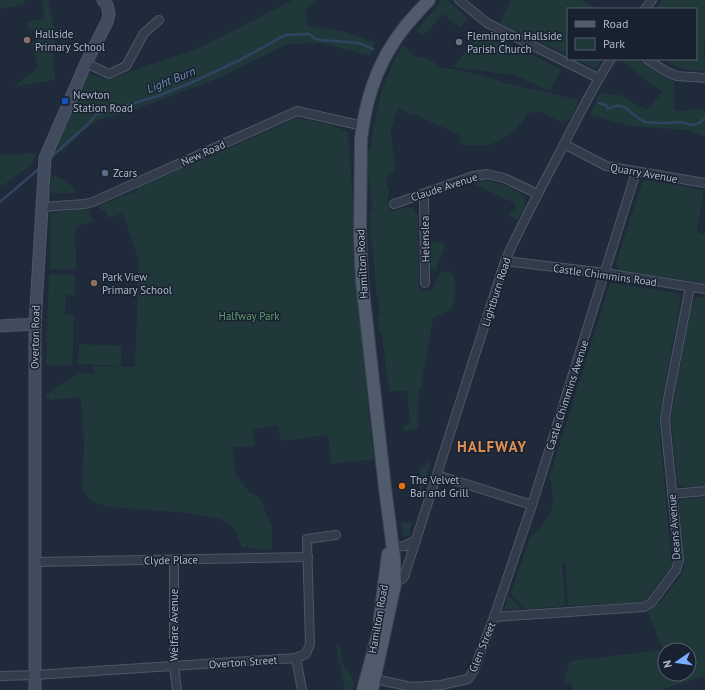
<svg xmlns="http://www.w3.org/2000/svg" width="705" height="690" font-family="'PT Sans',sans-serif">
<style>
.green{fill:#21383b;fill-rule:evenodd}
.lines{fill:none;stroke-linecap:round;stroke-linejoin:round}
.stream{stroke:#2f4461;stroke-width:2.5}
.street-casing{stroke:#4d5765;stroke-width:10}
.secondary-casing{stroke:#4d5765;stroke-width:13}
.primary-casing{stroke:#3c4554;stroke-width:14}
.street{stroke:#323c4b;stroke-width:8}
.secondary{stroke:#404b5e;stroke-width:11}
.primary{stroke:#505b6b;stroke-width:12}
.education-dot{fill:#8d6e63;stroke:#18212f;stroke-width:1.5}
.worship-dot{fill:#6b7280;stroke:#18212f;stroke-width:1.5}
.transit-dot{fill:#1a4fb4;stroke:#18212f;stroke-width:1.5}
.service-dot{fill:#5c6f8a;stroke:#18212f;stroke-width:1.5}
.food-dot{fill:#e8710a;stroke:#18212f;stroke-width:1.5}
.labels{text-anchor:middle;stroke-width:3;stroke-linejoin:round;paint-order:stroke}
.poi-label{font-size:11px;fill:#adb7c7;stroke:#18212f;text-anchor:start}
.street-label{font-size:11px;fill:#adb7c7;stroke:#18212f}
.park-label{font-size:11px;fill:#629a6f;stroke:#18212f}
.water-label{font-size:12px;font-style:italic;fill:#728eb2;stroke:#18212f}
.district-label{font-size:15px;font-weight:bold;letter-spacing:1px;fill:#de8e51;stroke:#18212f}
</style>
<rect width="100%" height="100%" fill="#1f2a3a"/>
<!-- green -->
<g class="green">
<polygon points="0,0 26,0 23,4 0,9"/>
<polygon points="41,0 48,0 55,33 53,63 55,80 14,87 38,67 32,43 37,40 38,35 33,30 29,29 27,22 45,18"/>
<polygon points="293,0 318,0 305,11 308,26 341,31 376,42 370,56 323,43 288,44 217,79 128,112 98,120 85,129 62,152 57,145 88,73 109,80 129,72 195,50"/>
<polygon points="442,0 447,0 468,18 460,28 443,14 425,34 421,35 416,31"/>
<polygon points="510,0 581,0 598,9 568,9 568,55 500,23 511,1"/>
<path d="M662,0H705V43L704,44L705,71C684,70 682,71 664,59H696V9H656Z"/>
<polygon points="483,31 561,69 550,91 515,75 453,67"/>
<path d="M403,45L416,57L427,58L442,68L454,69L479,75L505,83L579,100L571,118L563,123L540,112L528,113L516,130L497,142L484,146L464,145L460,141V135L413,114H410L398,107L391,129L393,153L396,166L393,172L385,179L389,191L387,200L391,212L407,207L413,209L418,216L419,291L432,290L440,273L449,271C460,279 455,298 452,309L433,318L421,387L418,393V429L404,431L403,425L410,424L407,390L389,392L382,336L379,330L378,317L380,315L378,296L376,294L373,251L370,235V212L372,210L370,188L368,177V151L372,145V137L381,92L395,59Z"/>
<polygon points="576,59 602,59 596,69"/>
<polygon points="622,59 637,59 663,77 674,81 674,111 705,109 705,136 686,130 630,126 590,115 600,93 620,95 643,108 649,109 662,92 622,61"/>
<polygon points="297,118 332,125 348,132 369,416 374,459 331,464 328,435 281,441 278,425 253,430 255,446 232,447 236,475 249,492 260,498 272,527 272,550 248,548 248,545 242,548 235,529 221,519 190,513 109,507 91,501 82,488 84,445 81,397 51,400 45,397 51,391 80,372 94,375 94,366 135,367 139,261 123,213 109,218 105,210 101,210 99,206 119,197 137,192 137,188"/>
<polygon points="36,153 33,164 2,186 0,184 0,155"/>
<path d="M55,176C62,179 72,184 75,191L73,193L57,194L51,192V179Z"/>
<path d="M483,180C494,181 526,190 525,203C525,209 520,215 518,220L508,216L511,211H513L516,204L471,183Z"/>
<polygon points="646,180 704,190 697,232 705,234 705,283 619,270 617,267 616,263 642,183"/>
<polygon points="89,209 93,222 82,224 77,227 75,231 74,246 76,251 76,269 50,269 50,213"/>
<polygon points="431,242 439,242 445,245 436,270 432,269 430,265"/>
<polygon points="49,274 75,275 75,295 66,294 65,314 74,315 72,365 46,365"/>
<path d="M611,283L677,293L681,297L661,405L659,424L672,566L646,599L641,602L570,606L568,604L566,566L567,565L564,563L562,565L565,604L563,606L526,609L512,596L511,592L531,535H533C553,514 555,508 551,480L549,479L601,312L610,284Z"/>
<polygon points="700,297 705,298 705,485 684,487 679,485 677,481 671,420 672,411 692,302 694,299"/>
<polygon points="79,344 122,346 121,366 78,364"/>
<polygon points="427,462 431,463 422,490 419,489 420,468 425,466"/>
<path d="M705,497V676L660,690H572V684L564,681L570,661L663,650L648,612L658,604L681,576L685,564L679,502L683,499ZM665,650H689V674H665Z"/>
<polygon points="412,522 409,536 403,536 401,523"/>
<polygon points="508,596 522,609 504,610"/>
<polygon points="340,645 342,661 346,671 348,671 354,682 352,690 345,690 336,646"/>
</g>
<g class="lines">
<!-- stream -->
<g class="stream">
<path d="M599,103L606,105L608,109C626,98 631,118 646,122C656,124 668,123 679,122C684,122 689,125 694,125C699,124 701,121 705,119"/>
<polyline points="50,158 87,125 97,114 155,97 188,84 240,60 285,35 309,34 314,38 321,40 359,43 373,49"/>
<polyline points="0,202 41,167"/>
</g>
<defs>
<g id="street">
<polyline points="459,0 487,23 598,78"/>
<polyline points="645,9 652,0"/>
<polyline points="647,59 667,72 677,76 705,78"/>
<polyline points="86,63 109,74 126,66 144,33 159,20"/>
<polyline points="564,144 606,166 705,183"/>
<polyline points="424,194 425,283"/>
<polyline points="394,204 473,176 487,174 504,178 538,194"/>
<polyline points="42,207 85,204 93,202 297,111 363,126"/>
<polyline points="505,261 605,273 705,289"/>
<polyline points="437,475 532,505"/>
<polyline points="672,494 705,491"/>
<path d="M392,547L405,546L416,540L505,261C522,223 542,186 561,150C577,119 592,88 611,59"/>
<polyline points="174,560 174,666 177,690"/>
<polyline points="35,562 308,557"/>
<polyline points="395,584 404,577 416,540"/>
<polyline points="494,617 644,607 651,603 676,570 679,560 665,421 668,399 690,287"/>
<polyline points="296,658 302,690"/>
<polyline points="0,676 35,675 296,658 306,654 310,644 307,539 336,535"/>
<polyline points="375,679 411,687 441,685 468,679 474,670 494,617 532,505 636,172"/>
</g>
<g id="secondary">
<polyline points="0,326 35,324"/>
<polyline points="35,690 35,324 45,158 86,63 107,22 109,14 107,5 103,0"/>
</g>
<g id="primary">
<polyline points="363,690 378,634 388,554"/>
<path d="M372,690L395,584L394,557L385,488L362,281L360,237L361,139C365,104 374,72 394,42C403,27 417,13 429,0"/>
</g>
</defs>
<!-- street casing -->
<use href="#street" class="street-casing"/>
<!-- secondary casing -->
<use href="#secondary" class="secondary-casing"/>
<!-- primary casing -->
<use href="#primary" class="primary-casing"/>
<!-- street -->
<use href="#street" class="street"/>
<!-- secondary -->
<use href="#secondary" class="secondary"/>
<!-- primary -->
<use href="#primary" class="primary"/>
</g>
<!-- markers -->
<g class="education-dot">
<circle cx="27" cy="40" r="4"/>
<circle cx="94" cy="283" r="4"/>
</g>
<circle class="worship-dot" cx="459" cy="42" r="4"/>
<rect class="transit-dot" x="61" y="97" width="8" height="8" rx="2"/>
<circle class="service-dot" cx="105" cy="173" r="4"/>
<circle class="food-dot" cx="402" cy="486" r="4"/>
<g class="labels">
<!-- poi labels -->
<g class="poi-label">
<text x="35" y="38">Hallside<tspan x="35" dy="13">Primary School</tspan></text>
<text x="467" y="40">Flemington Hallside<tspan x="467" dy="13">Parish Church</tspan></text>
<text x="73" y="99">Newton<tspan x="73" dy="13">Station Road</tspan></text>
<text x="113" y="177">Zcars</text>
<text x="102" y="281">Park View<tspan x="102" dy="13">Primary School</tspan></text>
<text x="410" y="484">The Velvet<tspan x="410" dy="13">Bar and Grill</tspan></text>
</g>
<!-- street labels -->
<g class="street-label">
<text transform="translate(203 153) rotate(-24)" y="4">New Road</text>
<text transform="translate(644 173) rotate(10)" y="4">Quarry Avenue</text>
<text transform="translate(444 187) rotate(-18)" y="4">Claude Avenue</text>
<text transform="translate(425 239) rotate(-91)" y="4">Helenslea</text>
<text transform="translate(362 264) rotate(-93)" y="4">Hamilton Road</text>
<text transform="translate(605 275) rotate(8)" y="4">Castle Chimmins Road</text>
<text transform="translate(496 292) rotate(-72)" y="4">Lightburn Road</text>
<text transform="translate(35 337) rotate(-89)" y="4">Overton Road</text>
<text transform="translate(567 395) rotate(-72)" y="4">Castle Chimmins Avenue</text>
<text transform="translate(674 527) rotate(-94)" y="4">Deans Avenue</text>
<text transform="translate(171 560) rotate(-1)" y="4">Clyde Place</text>
<text transform="translate(378 619) rotate(-80)" y="4">Hamilton Road</text>
<text transform="translate(174 625) rotate(-90)" y="4">Welfare Avenue</text>
<text transform="translate(482 647) rotate(-68)" y="4">Glen Street</text>
<text transform="translate(243 662) rotate(-4)" y="4">Overton Street</text>
</g>
<!-- park labels -->
<g class="park-label">
<text x="249" y="320">Halfway Park</text>
</g>
<!-- water labels -->
<g class="water-label">
<text transform="translate(171 80) rotate(-22)" y="4">Light Burn</text>
</g>
<!-- district labels -->
<g class="district-label">
<text x="492" y="452">HALFWAY</text>
</g>
</g>
<!-- legend -->
<rect x="567" y="8" width="130" height="52" fill="#18212f" stroke="#545d6c"/>
<rect x="575" y="21" width="20" height="6" fill="#505b6b" stroke="#545d6c"/>
<text x="603" y="28" font-size="12" fill="#adb7c7">Road</text>
<rect x="575" y="38" width="20" height="12" fill="#21383b" stroke="#545d6c"/>
<text x="603" y="48" font-size="12" fill="#adb7c7">Park</text>
<!-- north arrow -->
<g transform="translate(677 662) rotate(257)"><circle r="19" fill="#18212f" stroke="#545d6c"/>
<path d="M0-3L7 15L0 10L-7 15Z" fill="#7aadff"/>
<text y="-6" font-size="11" font-weight="bold" text-anchor="middle" fill="#adb7c7">N</text>
</g>
</svg>
